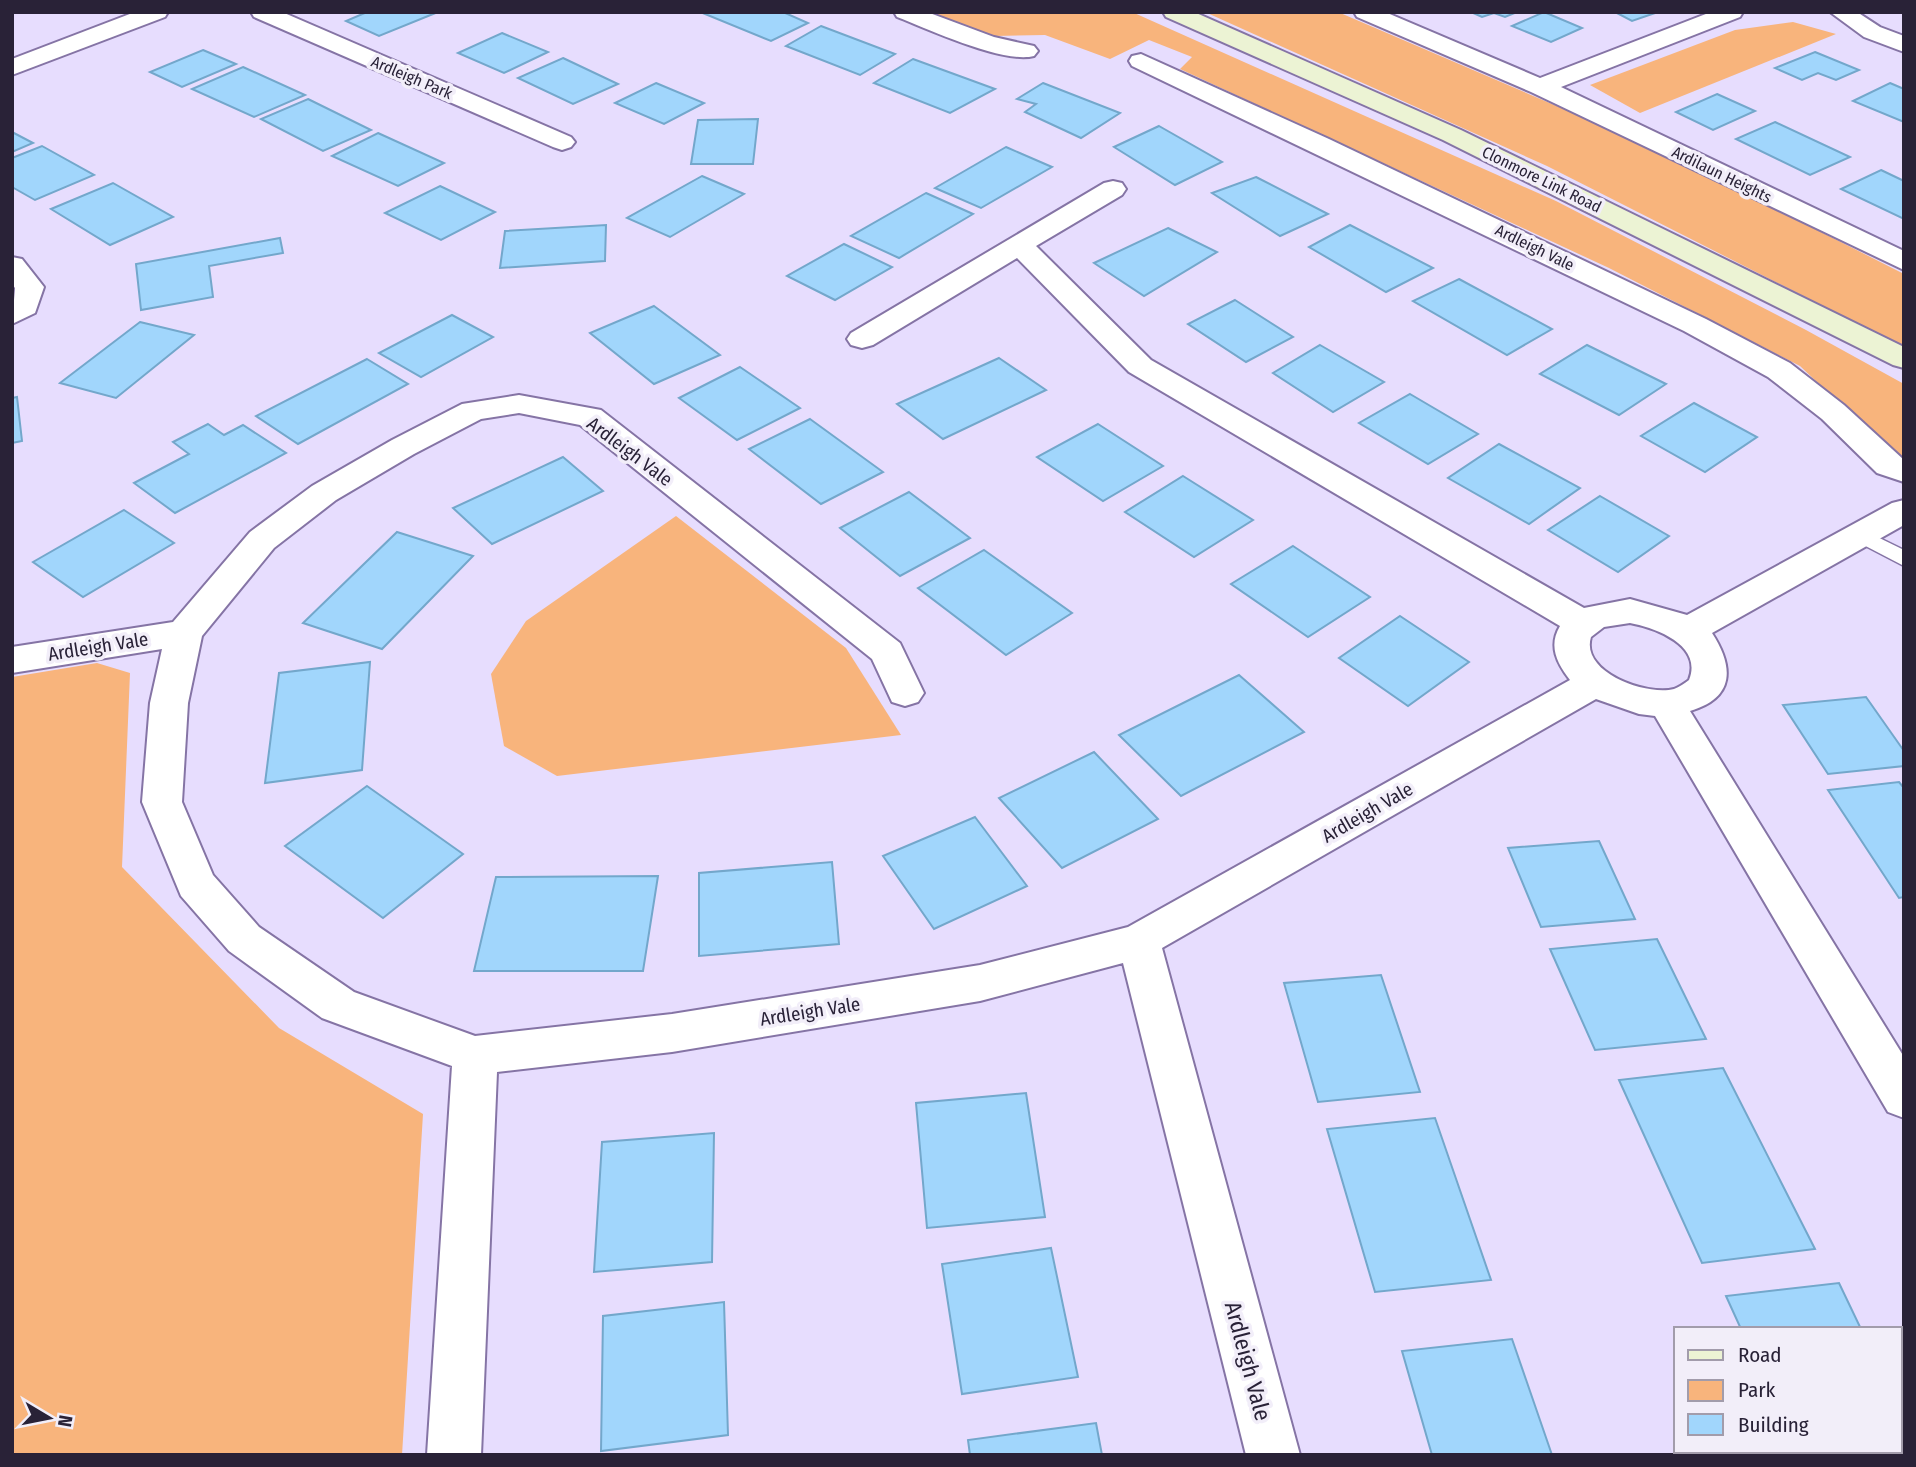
<svg xmlns="http://www.w3.org/2000/svg" width="1916" height="1467" font-family="'Fira Sans Condensed',sans-serif">
<style>
.green{fill:#f8b47c}
.building{fill:#a1d6fc;stroke:#73a7cb;stroke-width:2}
.lines{fill:none;stroke-linecap:round;stroke-linejoin:round}
.service-casing{stroke:#8574a5;stroke-width:3}
.minor-casing{stroke:#8574a5;stroke-width:4}
.secondary-casing{stroke:#8574a5;stroke-width:4}
.service{fill:#fff;fill-rule:evenodd}
.minor{fill:#fff;fill-rule:evenodd}
.secondary{fill:#ecf3d4;fill-rule:evenodd}
.labels{text-anchor:middle;stroke-width:7;stroke-linejoin:round;paint-order:stroke}
.far-street-label{font-size:16px;fill:#292237;stroke:#f2eef9}
.street-label{font-size:19px;fill:#292237;stroke:#f2eef9}
.near-street-label{font-size:23px;fill:#292237;stroke:#f2eef9}
</style>
<rect width="100%" height="100%" fill="#e7ddfe"/>
<!-- green -->
<g class="green">
<polygon points="930,12 1132,12 1556,201 1806,330 1904,384 1904,456 1894,455 1800,366 1609,268 1180,69 1192,57 1149,40 1110,59 1045,35 994,36"/>
<polygon points="1205,12 1338,12 1657,149 1904,274 1904,347 1547,166"/>
<polygon points="1793,22 1836,34 1640,113 1590,85 1735,30"/>
<polygon points="676,516 846,648 901,735 557,776 504,746 491,674 526,621"/>
<polygon points="97,663 130,673 122,867 279,1028 423,1114 402,1455 12,1455 12,677"/>
</g>
<!-- building -->
<g class="building">
<polygon points="367,12 438,12 379,36 346,21"/>
<polygon points="710,12 783,12 808,23 771,41 705,14"/>
<polygon points="1471,12 1517,12 1505,17 1494,13 1482,17"/>
<polygon points="1544,12 1582,28 1551,42 1512,26"/>
<polygon points="1615,12 1658,12 1632,21"/>
<polygon points="821,26 895,54 860,75 786,46"/>
<polygon points="502,33 548,52 504,73 458,53"/>
<polygon points="203,50 236,64 182,87 150,72"/>
<polygon points="1815,52 1859,70 1836,80 1818,73 1802,80 1775,68"/>
<polygon points="563,58 618,84 573,104 518,78"/>
<polygon points="913,59 995,89 950,113 874,83"/>
<polygon points="243,67 305,95 254,117 192,89"/>
<polygon points="656,83 704,103 664,124 615,103"/>
<polygon points="1043,83 1120,113 1081,138 1025,112 1036,104 1017,99"/>
<polygon points="1890,83 1904,89 1904,122 1853,101"/>
<polygon points="1717,94 1755,111 1713,130 1676,112"/>
<polygon points="308,99 371,130 323,151 261,119"/>
<polygon points="758,119 753,164 691,164 698,120"/>
<polygon points="1775,122 1850,157 1810,175 1736,139"/>
<polygon points="1159,126 1222,162 1175,185 1114,147"/>
<polygon points="12,132 33,143 12,152"/>
<polygon points="378,133 444,163 398,186 332,156"/>
<polygon points="42,146 94,175 35,200 12,187 12,158"/>
<polygon points="1006,147 1052,167 981,208 935,188"/>
<polygon points="1881,170 1904,181 1904,219 1841,189"/>
<polygon points="702,176 744,194 670,237 627,218"/>
<polygon points="1256,177 1328,214 1280,236 1212,193"/>
<polygon points="113,183 173,217 110,245 51,209"/>
<polygon points="440,186 495,212 441,240 385,213"/>
<polygon points="926,193 973,214 899,258 851,236"/>
<polygon points="606,225 605,261 500,268 505,231"/>
<polygon points="1350,225 1433,268 1386,292 1309,247"/>
<polygon points="1168,228 1217,252 1144,296 1094,263"/>
<polygon points="280,238 283,253 209,266 213,297 141,310 136,264"/>
<polygon points="844,244 892,267 835,300 787,276"/>
<polygon points="1459,279 1552,329 1507,355 1413,301"/>
<polygon points="1235,300 1293,337 1246,362 1188,324"/>
<polygon points="654,306 720,355 654,384 590,333"/>
<polygon points="452,315 493,337 421,377 379,353"/>
<polygon points="140,322 194,335 116,398 60,383"/>
<polygon points="1320,345 1384,382 1333,412 1273,373"/>
<polygon points="1587,345 1666,384 1619,415 1540,374"/>
<polygon points="999,358 1046,390 943,439 897,404"/>
<polygon points="367,359 408,384 298,444 256,416"/>
<polygon points="740,367 800,408 737,440 679,398"/>
<polygon points="1410,394 1478,434 1428,464 1359,423"/>
<polygon points="17,397 22,441 12,443 12,398"/>
<polygon points="1694,403 1757,437 1705,472 1641,436"/>
<polygon points="810,419 883,472 821,504 749,449"/>
<polygon points="208,424 224,435 243,425 286,453 175,513 134,483 189,454 173,442"/>
<polygon points="1098,424 1163,466 1103,501 1037,457"/>
<polygon points="1499,444 1580,488 1529,524 1448,478"/>
<polygon points="563,457 603,491 492,544 453,508"/>
<polygon points="1183,476 1253,520 1194,557 1125,512"/>
<polygon points="909,492 970,538 900,576 840,528"/>
<polygon points="1600,496 1669,536 1618,572 1548,530"/>
<polygon points="124,510 174,543 83,597 33,562"/>
<polygon points="397,532 473,556 382,649 303,623"/>
<polygon points="1293,546 1370,597 1308,637 1231,584"/>
<polygon points="984,550 1072,613 1006,655 918,588"/>
<polygon points="1400,616 1469,662 1408,706 1339,658"/>
<polygon points="370,662 362,770 265,783 279,673"/>
<polygon points="1239,675 1304,732 1181,796 1119,735"/>
<polygon points="1866,697 1904,751 1904,766 1828,774 1783,705"/>
<polygon points="1094,752 1158,819 1062,868 999,798"/>
<polygon points="1899,782 1904,788 1904,897 1899,898 1828,790"/>
<polygon points="367,786 463,854 383,918 285,846"/>
<polygon points="975,817 1027,886 934,929 883,856"/>
<polygon points="1599,841 1635,919 1541,927 1508,848"/>
<polygon points="832,862 839,944 699,956 699,873"/>
<polygon points="658,876 643,971 474,971 496,877"/>
<polygon points="1657,939 1706,1039 1595,1050 1550,949"/>
<polygon points="1381,975 1420,1092 1318,1102 1284,983"/>
<polygon points="1723,1068 1815,1249 1702,1263 1619,1080"/>
<polygon points="1026,1093 1045,1217 927,1228 916,1103"/>
<polygon points="1435,1118 1491,1280 1375,1292 1327,1129"/>
<polygon points="714,1133 712,1262 594,1272 602,1142"/>
<polygon points="1051,1248 1078,1377 962,1394 942,1264"/>
<polygon points="1839,1283 1861,1329 1741,1329 1726,1296"/>
<polygon points="724,1302 728,1435 601,1451 603,1316"/>
<polygon points="1512,1339 1552,1455 1432,1455 1402,1351"/>
<polygon points="1096,1423 1102,1455 970,1455 968,1440"/>
</g>
<g class="lines">
<defs>
<polygon id="service" points="1861,529 1904,550 1904,566 1854,540 1851,535 1854,530"/>
<g id="minor">
<polygon points="135,12 168,12 165,17 12,75 12,59"/>
<polygon points="251,12 282,12 571,137 575,142 571,147 562,150 553,147 254,17"/>
<path d="M894,12H927L994,37L1034,46L1038,51L1034,56C1003,64 928,29 897,17Z"/>
<polygon points="1354,12 1385,12 1540,78 1711,12 1743,12 1740,17 1561,87 1904,251 1904,270 1531,92 1357,17"/>
<polygon points="1830,12 1857,12 1880,27 1904,36 1904,52 1864,37"/>
<polygon points="1141,54 1329,139 1706,319 1790,363 1844,405 1904,460 1904,482 1877,473 1822,419 1768,377 1684,331 1132,66 1129,61 1132,56"/>
<path d="M1113,181L1122,183L1126,189L1122,195L1036,246L1151,360L1584,608L1630,599L1687,615L1892,503L1904,500V525L1712,633C1734,667 1735,698 1690,711L1904,1057V1118L1888,1112L1655,716L1639,714L1596,699L1162,948L1300,1455H1246L1123,963L980,1001L672,1052L497,1072L481,1455H427L452,1066L322,1018L229,951L181,896L142,802L150,703L162,649L12,673V647L173,622L250,532L312,486L392,440L462,404L519,395L601,410L900,643L924,693L918,702L905,706L892,702L872,659L580,425L519,413L481,419L414,454L336,500L274,548L202,636L188,703L182,802L213,875L259,927L354,992L475,1036L672,1014L980,965L1128,927L1570,680C1557,663 1548,646 1560,626L1129,372L1017,258L873,345L862,348L851,345L847,339L851,333L1104,183ZM1630,623C1656,628 1703,645 1689,680C1685,683 1679,687 1674,689C1647,696 1580,673 1591,637L1604,627Z"/>
<polygon points="12,257 22,259 44,287 35,313 12,324 15,288 12,284"/>
</g>
<polygon id="secondary" points="1163,12 1194,12 1461,130 1904,347 1904,368 1893,365 1443,140 1166,17"/>
</defs>
<!-- service casing -->
<use href="#service" class="service-casing"/>
<!-- minor casing -->
<use href="#minor" class="minor-casing"/>
<!-- secondary casing -->
<use href="#secondary" class="secondary-casing"/>
<!-- service -->
<use href="#service" class="service"/>
<!-- minor -->
<use href="#minor" class="minor"/>
<!-- secondary -->
<use href="#secondary" class="secondary"/>
</g>
<g class="labels">
<!-- far-street labels -->
<g class="far-street-label">
<text transform="translate(412 77) rotate(23)" y="6">Ardleigh Park</text>
<text transform="translate(1722 174) rotate(26)" y="6">Ardilaun Heights</text>
<text transform="translate(1542 179) rotate(26)" y="6">Clonmore Link Road</text>
<text transform="translate(1535 247) rotate(26)" y="6">Ardleigh Vale</text>
</g>
<!-- street labels -->
<g class="street-label">
<text transform="translate(630 451) rotate(37)" y="7">Ardleigh Vale</text>
<text transform="translate(98 646) rotate(-9)" y="7">Ardleigh Vale</text>
<text transform="translate(1367 812) rotate(-30)" y="7">Ardleigh Vale</text>
<text transform="translate(810 1011) rotate(-9)" y="7">Ardleigh Vale</text>
</g>
<!-- near-street labels -->
<g class="near-street-label">
<text transform="translate(1248 1361) rotate(75)" y="8">Ardleigh Vale</text>
</g>
</g>
<!-- border -->
<rect width="1916" height="1467" fill="none" stroke="#292237" stroke-width="28"/>
<!-- legend -->
<rect x="1674" y="1327" width="228" height="126" fill="#f2eef9" stroke="#a29cab" stroke-width="2"/>
<rect x="1688" y="1350" width="35" height="10" fill="#ecf3d4" stroke="#a29cab" stroke-width="2"/>
<text x="1738" y="1362" font-size="21" fill="#292237">Road</text>
<rect x="1688" y="1380" width="35" height="21" fill="#f8b47c" stroke="#a29cab" stroke-width="2"/>
<text x="1738" y="1397" font-size="21" fill="#292237">Park</text>
<rect x="1688" y="1414" width="35" height="21" fill="#a1d6fc" stroke="#a29cab" stroke-width="2"/>
<text x="1738" y="1432" font-size="21" fill="#292237">Building</text>
<!-- north arrow -->
<g transform="translate(49 1418) rotate(100)" stroke="#f2eef9" stroke-width="5" paint-order="stroke">
<path d="M0-5L12 26L0 18L-12 26Z" fill="#292237"/>
<text y="-10" font-size="19" font-weight="bold" text-anchor="middle" fill="#292237">N</text>
</g>
</svg>
